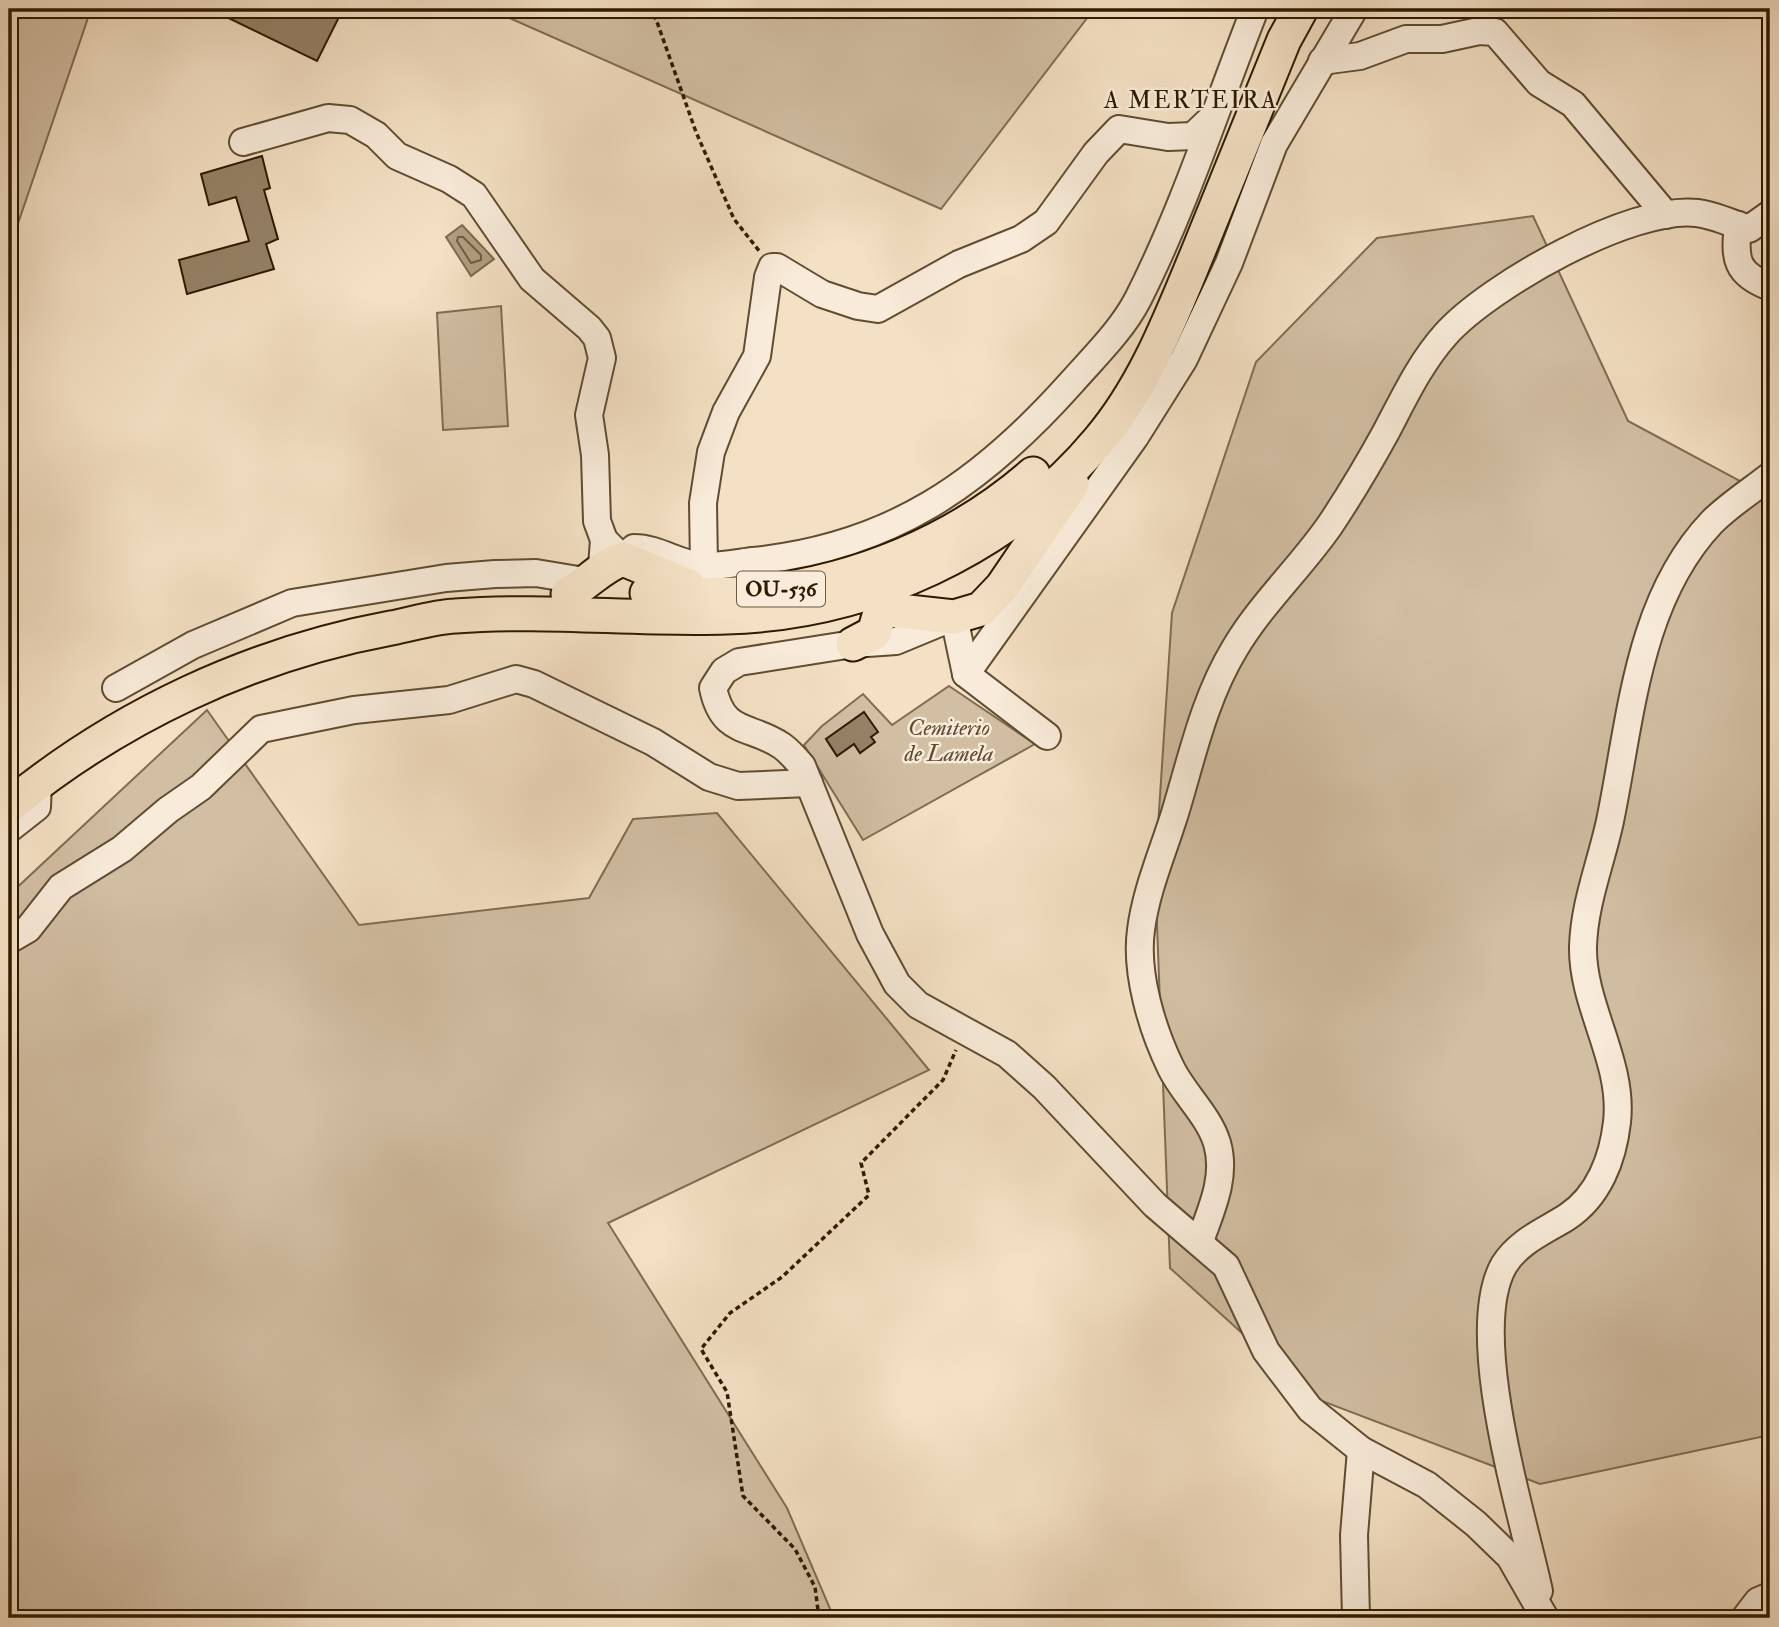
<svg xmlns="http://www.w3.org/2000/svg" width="1779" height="1627" font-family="'IM FELL Double Pica',serif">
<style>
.green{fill:#d2bea3;stroke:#806c52;stroke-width:2;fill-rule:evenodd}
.water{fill:#b19d81;stroke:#7d694d;stroke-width:2}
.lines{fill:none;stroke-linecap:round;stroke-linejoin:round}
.shore{stroke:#705c40;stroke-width:2}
.building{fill:#958166;stroke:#2e1a00;stroke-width:2}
.minor-casing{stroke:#604c31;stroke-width:30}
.major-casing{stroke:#2e1a00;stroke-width:37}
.path{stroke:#2e1a00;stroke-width:3.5;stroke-dasharray:5 3.5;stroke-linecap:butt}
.minor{stroke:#f8ebd9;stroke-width:26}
.major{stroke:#f4e0c4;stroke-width:33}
.labels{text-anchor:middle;stroke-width:5;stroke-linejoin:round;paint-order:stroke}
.shield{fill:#f8ebd9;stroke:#6b5941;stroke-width:2}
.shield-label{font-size:21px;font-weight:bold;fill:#2e1a00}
.park-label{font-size:23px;font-style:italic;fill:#5f4b31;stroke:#f8ebd9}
.neighbourhood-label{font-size:24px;letter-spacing:2px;fill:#2e1a00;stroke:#f8ebd9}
</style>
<rect width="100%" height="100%" fill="#f4e0c4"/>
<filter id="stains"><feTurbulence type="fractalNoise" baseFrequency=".00286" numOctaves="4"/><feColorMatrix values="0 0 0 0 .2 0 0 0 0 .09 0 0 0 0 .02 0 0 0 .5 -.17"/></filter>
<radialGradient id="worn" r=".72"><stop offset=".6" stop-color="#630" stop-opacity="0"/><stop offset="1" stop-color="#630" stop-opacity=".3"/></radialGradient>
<!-- green -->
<g class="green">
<polygon points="9,9 91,9 9,250"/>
<polygon points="489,9 1094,9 941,209"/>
<polygon points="1533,216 1628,421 1770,497 1770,1435 1540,1484 1314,1398 1170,1268 1155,872 1172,613 1256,362 1377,238"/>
<polygon points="501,306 508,426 443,430 437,313"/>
<path d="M949,686L1035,744L863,840L804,745L822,726L863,694L892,725ZM864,713L871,737L860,753L854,744L837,756L826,739Z"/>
<polygon points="207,710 359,925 589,898 633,819 717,813 929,1070 608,1223 787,1508 834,1618 9,1618 9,895"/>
</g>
<!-- water -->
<polygon class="water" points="462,225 494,259 471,276 446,237"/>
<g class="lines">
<!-- shore -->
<polygon class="shore" points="458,237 463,237 481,255 481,260 471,263 457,241"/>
</g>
<!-- building -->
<g class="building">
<polygon points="210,9 343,9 317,61"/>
<polygon points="262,156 270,188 264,190 278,239 266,244 274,269 187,294 179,260 249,241 236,197 209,205 201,174"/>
<polygon points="864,712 878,732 871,737 875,742 860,753 854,744 837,756 826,739"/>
</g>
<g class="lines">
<defs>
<g id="minor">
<polyline points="1322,61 1360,56 1406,39 1442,39 1479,31 1495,32 1539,83 1573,104 1666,215"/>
<polyline points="243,142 328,118 350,120 376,135 397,156 449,179 474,195 532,279 589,328 597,338 602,358 589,415 595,455 597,521 604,540"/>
<path d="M1738,225C1734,260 1736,273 1770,287"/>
<path d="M602,566L604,540L623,559L634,548C660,548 680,566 705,566C721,566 737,563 753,561C891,547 981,484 1072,382C1095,356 1122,330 1138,299C1185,206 1217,105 1255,9"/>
<polyline points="704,566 703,503 711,452 726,412 757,356 768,277 772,267 777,267 822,294 858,306 878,309 959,264 1021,239 1046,222 1096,153 1119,129 1168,137 1193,136 1213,117"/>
<polyline points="966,674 1135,437 1184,359 1229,263 1274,144 1354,9"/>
<polyline points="116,688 193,645 292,603 446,578 495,574 536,573 590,582"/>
<path d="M1047,736L966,674L954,617L896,641L853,644L739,662L724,671L713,688C723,736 750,724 782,746C789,751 796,759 802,766L870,934L897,984L918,1005L1007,1054L1044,1087L1155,1205L1226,1266L1266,1351L1310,1409L1361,1450L1427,1485L1476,1524L1510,1557L1545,1618"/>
<polyline points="9,829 37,807 38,782"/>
<polyline points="9,940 28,929 61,887 122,849 168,810 201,787 261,729 354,710 449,700 516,679 534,684 653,742 709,777 738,786 809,783"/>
<path d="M1200,1241C1211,1210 1227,1177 1217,1143C1209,1116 1183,1093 1171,1068C1152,1029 1135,973 1141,930C1146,890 1163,852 1175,813C1192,757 1204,699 1235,648C1261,604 1301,567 1330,525C1350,495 1369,463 1386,432C1404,398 1420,363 1446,334C1489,286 1632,205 1697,213C1714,215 1733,224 1749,229L1770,214"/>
<path d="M1539,1591C1523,1516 1465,1333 1504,1265C1519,1241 1545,1231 1567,1217C1599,1196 1613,1158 1617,1122C1624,1062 1582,1006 1583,947C1584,904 1601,863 1610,821C1631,720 1637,601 1712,522C1729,505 1751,491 1770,476"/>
<polyline points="1356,1618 1354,1535 1361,1450"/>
<polyline points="1745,1618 1758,1601 1770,1596"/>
</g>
<g id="major">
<path d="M647,593C681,594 718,596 753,593C855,583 955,542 1033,474"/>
<path d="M568,594C589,583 601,566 623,559L688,586"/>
<polyline points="881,609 954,617 981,609 1002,587 1072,484"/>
<polyline points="853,644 874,633 881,609 872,588"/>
<path d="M9,806C119,716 251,654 391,628C412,624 434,617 455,616C545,609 635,620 726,617C867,613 1007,550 1099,440C1145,386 1171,317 1198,252C1227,182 1255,111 1284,40L1301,9"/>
</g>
</defs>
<!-- minor casing -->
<use href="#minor" class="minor-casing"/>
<!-- major casing -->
<use href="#major" class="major-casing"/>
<!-- path -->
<g class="path">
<polyline points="647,9 656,19 696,132 734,219 760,252"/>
<polyline points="819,1618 815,1587 795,1549 743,1496 727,1392 701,1349 730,1313 782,1277 869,1195 861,1163 943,1080 956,1050"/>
</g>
<!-- minor -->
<use href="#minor" class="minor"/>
<!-- major -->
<use href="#major" class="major"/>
</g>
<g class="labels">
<!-- shield labels -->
<rect class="shield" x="737" y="571.5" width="88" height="35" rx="5"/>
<g class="shield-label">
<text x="781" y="596">OU-536</text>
</g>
<!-- park labels -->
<g class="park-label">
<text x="949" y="735">Cemiterio<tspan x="949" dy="26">de Lamela</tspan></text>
</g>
<!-- neighbourhood labels -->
<g class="neighbourhood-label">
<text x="1191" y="108">A MERTEIRA</text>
</g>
</g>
<!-- margin -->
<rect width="1779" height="1627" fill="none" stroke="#f4e0c4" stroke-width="35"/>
<rect x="10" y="10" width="1758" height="1606" fill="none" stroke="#2e1a00" stroke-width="3.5"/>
<rect x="18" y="18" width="1744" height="1592" fill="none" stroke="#2e1a00" stroke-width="2"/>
<rect width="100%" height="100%" filter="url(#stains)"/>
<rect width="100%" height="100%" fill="url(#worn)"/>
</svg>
